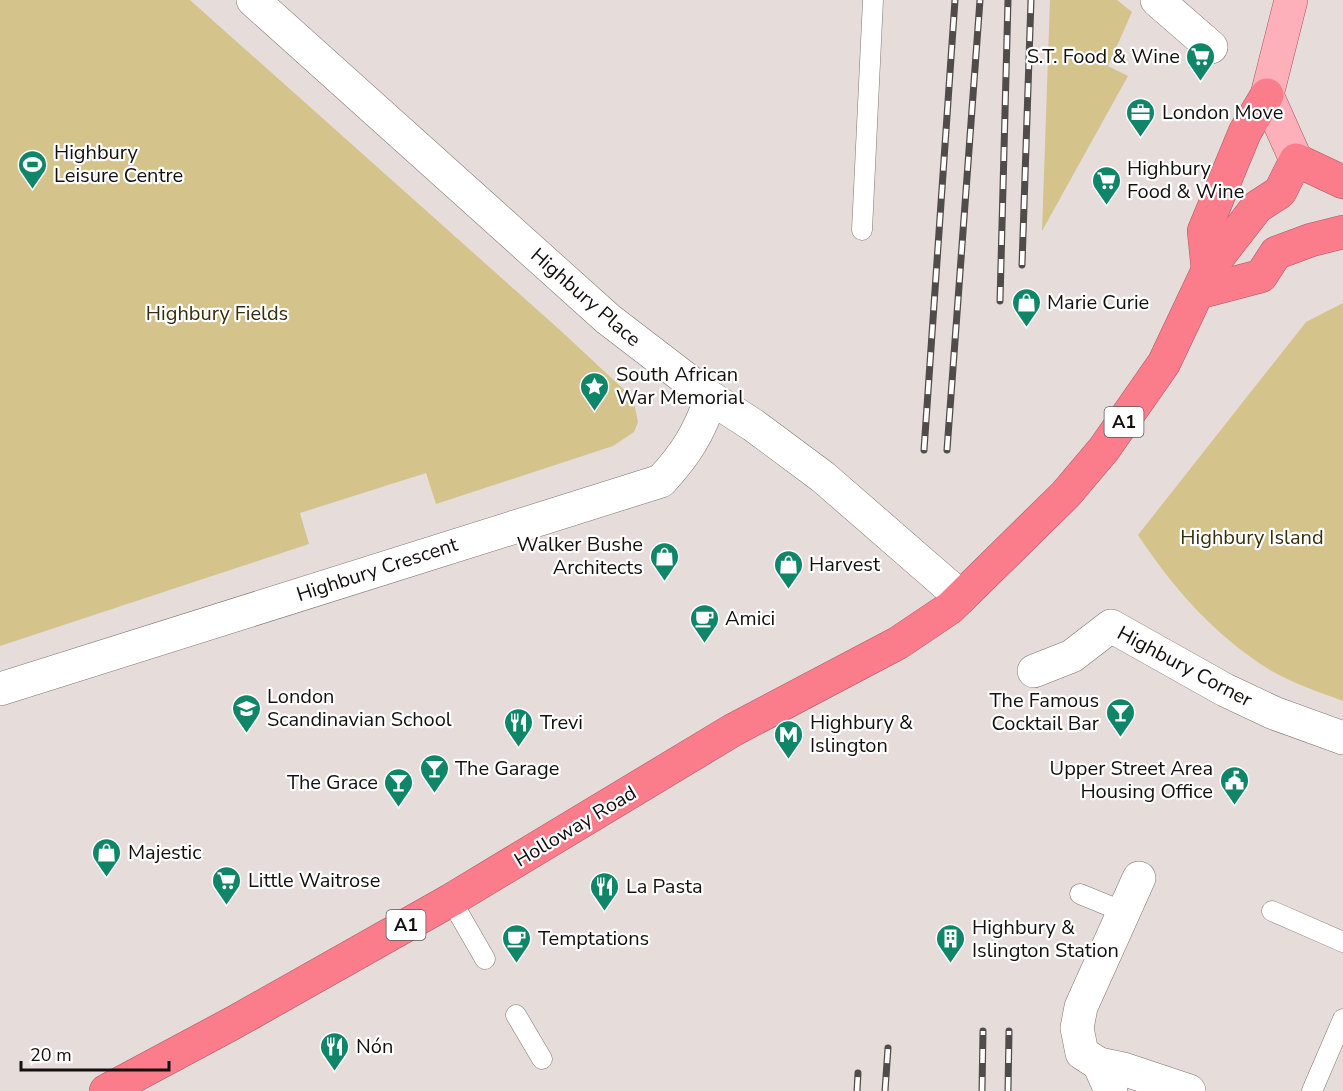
<svg xmlns="http://www.w3.org/2000/svg" width="1343" height="1091" font-family="'Nunito Sans',sans-serif">
<style>
.green{fill:#d5c38c}
.lines{fill:none;stroke-linecap:round;stroke-linejoin:round}
.lane-casing{stroke:#7d7572;stroke-width:21}
.street-casing{stroke:#7d7572;stroke-width:34}
.primary-casing{stroke:#aa565f;stroke-width:34}
.highway-casing{stroke:#aa565f;stroke-width:34}
.lane{stroke:#fff;stroke-width:20}
.street{stroke:#fff;stroke-width:33}
.primary{stroke:#fdb0b9;stroke-width:33}
.highway{stroke:#fb7c8a;stroke-width:33}
.rail-casing{stroke:#514c4a;stroke-width:7}
.rail{stroke:#fff;stroke-width:4.5;stroke-dasharray:14;stroke-linecap:butt}
.labels{text-anchor:middle;stroke-width:4.5;stroke-linejoin:round;paint-order:stroke}
.shield{fill:#fff;stroke:#5a5857;stroke-width:1.5}
.shield-label{font-size:18px;font-weight:bold;fill:#13100f}
.poi-label{font-size:20px;fill:#13100f;stroke:#fff;text-anchor:start}
.street-label{font-size:20px;fill:#13100f;stroke:#fff}
.park-label{font-size:20px;fill:#392e0b;stroke:#fff}
</style>
<rect width="100%" height="100%" fill="#e6ddda"/>
<!-- green -->
<g class="green">
<polygon points="0,0 190,0 561,331 633,398 638,422 634,432 613,446 436,504 426,473 300,513 309,544 0,646"/>
<polygon points="1050,0 1117,0 1132,12 1108,66 1128,76 1042,231"/>
<path d="M1343,303V701C1319,692 1292,683 1270,670C1215,636 1173,588 1138,535L1306,322Z"/>
</g>
<g class="lines">
<defs>
<g id="lane">
<polyline points="862,230 873,0"/>
<polyline points="1080,894 1124,912"/>
<polyline points="451,900 485,959"/>
<polyline points="1272,911 1343,942"/>
<polyline points="516,1015 542,1059"/>
<polyline points="1312,1091 1343,1019"/>
</g>
<g id="street">
<polyline points="253,0 608,319 711,398 753,425 823,477 961,597"/>
<polyline points="1157,0 1211,47"/>
<polyline points="1034,671 1072,656 1111,626 1225,690 1274,713 1343,738"/>
<path d="M0,689L661,481C686,454 699,433 711,398"/>
<polyline points="1099,1064 1123,1069 1189,1091"/>
<polyline points="1111,1091 1099,1064 1082,1053 1077,1028 1081,1007 1139,878"/>
</g>
<polyline id="primary" points="1291,0 1267,95 1296,160"/>
<g id="highway">
<polyline points="1208,270 1204,231 1245,132 1267,95"/>
<polyline points="1200,292 1261,276 1276,253 1311,240 1343,232"/>
<polyline points="106,1091 233,1023 451,900 733,730 898,643 950,608 1066,494 1104,449 1164,363 1208,270 1257,207 1280,192 1296,160 1343,182"/>
</g>
</defs>
<!-- lane casing -->
<use href="#lane" class="lane-casing"/>
<!-- street casing -->
<use href="#street" class="street-casing"/>
<!-- primary casing -->
<use href="#primary" class="primary-casing"/>
<!-- highway casing -->
<use href="#highway" class="highway-casing"/>
<!-- lane -->
<use href="#lane" class="lane"/>
<!-- street -->
<use href="#street" class="street"/>
<!-- primary -->
<use href="#primary" class="primary"/>
<!-- highway -->
<use href="#highway" class="highway"/>
<defs>
<g id="rail">
<polyline points="1022,265 1031,0"/>
<polyline points="1000,301 1008,0"/>
<polyline points="924,450 955,0"/>
<polyline points="947,450 980,0"/>
<polyline points="857,1091 858,1073"/>
<polyline points="885,1091 888,1048"/>
<polyline points="982,1091 983,1031"/>
<polyline points="1008,1091 1009,1031"/>
</g>
</defs>
<!-- rail casing -->
<use href="#rail" class="rail-casing"/>
<!-- rail -->
<use href="#rail" class="rail"/>
</g>
<!-- icons -->
<defs>
<symbol id="supermarket-pin" viewBox="-11 -11 22 30"><path d="M0 17L-7.5 6A9.5 9.5 0 1 1 7.5 6Z" fill="#0e8667" stroke="#fff"/><path d="M-6-5.5h2.5l.6 2H6L4.5 2H-2.5L-4.4-4H-6ZM-1.5 3.2a1.3 1.3 0 1 0 .1 0ZM3 3.2a1.3 1.3 0 1 0 .1 0Z" fill="#fff"/></symbol>
<symbol id="office-pin" viewBox="-11 -11 22 30"><path d="M0 17L-7.5 6A9.5 9.5 0 1 1 7.5 6Z" fill="#0e8667" stroke="#fff"/><path d="M-6-3h4V-5.5h4V-3h4V5H-6ZM-1-4.5V-3h2v-1.5ZM-6 0V1H6V0Z" fill="#fff"/></symbol>
<symbol id="stadium-pin" viewBox="-11 -11 22 30"><path d="M0 17L-7.5 6A9.5 9.5 0 1 1 7.5 6Z" fill="#0e8667" stroke="#fff"/><path d="M0-5a6.5 5 0 1 0 0 10a6.5 5 0 1 0 0-10ZM-3.5-1.8h7v3.6h-7Z" fill="#fff"/></symbol>
<symbol id="shop-pin" viewBox="-11 -11 22 30"><path d="M0 17L-7.5 6A9.5 9.5 0 1 1 7.5 6Z" fill="#0e8667" stroke="#fff"/><path d="M-5-2.5h2.3a2.7 3.5 0 0 1 5.4 0H5L5.5 6h-11ZM-1.5-2.5h3a1.5 2.3 0 0 0-3 0Z" fill="#fff"/></symbol>
<symbol id="sight-pin" viewBox="-11 -11 22 30"><path d="M0 17L-7.5 6A9.5 9.5 0 1 1 7.5 6Z" fill="#0e8667" stroke="#fff"/><path d="M0-6L1.8-2.2L6-1.7L2.9 1.2L3.7 5.4L0 3.3L-3.7 5.4L-2.9 1.2L-6-1.7L-1.8-2.2Z" fill="#fff"/></symbol>
<symbol id="cafe-pin" viewBox="-11 -11 22 30"><path d="M0 17L-7.5 6A9.5 9.5 0 1 1 7.5 6Z" fill="#0e8667" stroke="#fff"/><path d="M-5.5-4.5H6V0H3Q3 3.5 0 3.5H-2.5Q-5.5 3.5-5.5 0ZM3-3.2v2h1.7v-2ZM-6 4.5H4V6H-6Z" fill="#fff"/></symbol>
<symbol id="school-pin" viewBox="-11 -11 22 30"><path d="M0 17L-7.5 6A9.5 9.5 0 1 1 7.5 6Z" fill="#0e8667" stroke="#fff"/><path d="M0-5L7-2L0 1L-7-2ZM-4 1L0 2.5L4 1V4Q0 6-4 4Z" fill="#fff"/></symbol>
<symbol id="bar-pin" viewBox="-11 -11 22 30"><path d="M0 17L-7.5 6A9.5 9.5 0 1 1 7.5 6Z" fill="#0e8667" stroke="#fff"/><path d="M-6-5H6L.8 .8V4.5H3.5V6h-7V4.5H-.8V.8Z" fill="#fff"/></symbol>
<symbol id="restaurant-pin" viewBox="-11 -11 22 30"><path d="M0 17L-7.5 6A9.5 9.5 0 1 1 7.5 6Z" fill="#0e8667" stroke="#fff"/><path d="M-5-6h1v4h1v-4h1v4h1v-4h1v5L-1.5 .5V6h-2V.5L-5-1ZM5-6V6H3V1.5H1.5Q1.5-4 5-6Z" fill="#fff"/></symbol>
<symbol id="metro-pin" viewBox="-11 -11 22 30"><path d="M0 17L-7.5 6A9.5 9.5 0 1 1 7.5 6Z" fill="#0e8667" stroke="#fff"/><path d="M-5.5 5V-5H-3L0 0L3-5H5.5V5H3V-.5L0 4L-3-.5V5Z" fill="#fff"/></symbol>
<symbol id="civic-pin" viewBox="-11 -11 22 30"><path d="M0 17L-7.5 6A9.5 9.5 0 1 1 7.5 6Z" fill="#0e8667" stroke="#fff"/><path d="M-.6-6.5H3V-4.5H.6V-3L4-1V1h2V6H-6V1h2V-1L-.6-3ZM-1.2 2.5V6h2.4V2.5Z" fill="#fff"/></symbol>
<symbol id="building-pin" viewBox="-11 -11 22 30"><path d="M0 17L-7.5 6A9.5 9.5 0 1 1 7.5 6Z" fill="#0e8667" stroke="#fff"/><path d="M-4-6H4V6H1V3H-1V6H-4ZM-2.5-4.3h1.7v1.8h-1.7ZM.8-4.3h1.7v1.8H.8ZM-2.5-1h1.7V.8h-1.7ZM.8-1h1.7V.8H.8Z" fill="#fff"/></symbol>
</defs>
<g fill-rule="evenodd">
<use href="#supermarket-pin" x="1184" y="40" width="33" height="45"/>
<use href="#office-pin" x="1124" y="96" width="33" height="45"/>
<use href="#stadium-pin" x="16" y="148" width="33" height="45"/>
<use href="#supermarket-pin" x="1090" y="164" width="33" height="45"/>
<use href="#shop-pin" x="1010" y="286" width="33" height="45"/>
<use href="#sight-pin" x="578" y="370" width="33" height="45"/>
<use href="#shop-pin" x="648" y="540" width="33" height="45"/>
<use href="#shop-pin" x="772" y="548" width="33" height="45"/>
<use href="#cafe-pin" x="688" y="602" width="33" height="45"/>
<use href="#school-pin" x="230" y="692" width="33" height="45"/>
<use href="#bar-pin" x="1104" y="696" width="33" height="45"/>
<use href="#restaurant-pin" x="502" y="706" width="33" height="45"/>
<use href="#metro-pin" x="772" y="718" width="33" height="45"/>
<use href="#bar-pin" x="418" y="752" width="33" height="45"/>
<use href="#civic-pin" x="1218" y="764" width="33" height="45"/>
<use href="#bar-pin" x="382" y="766" width="33" height="45"/>
<use href="#shop-pin" x="90" y="836" width="33" height="45"/>
<use href="#supermarket-pin" x="210" y="864" width="33" height="45"/>
<use href="#restaurant-pin" x="588" y="870" width="33" height="45"/>
<use href="#cafe-pin" x="500" y="922" width="33" height="45"/>
<use href="#building-pin" x="934" y="922" width="33" height="45"/>
<use href="#restaurant-pin" x="318" y="1030" width="33" height="45"/>
</g>
<g class="labels">
<!-- shield labels -->
<g class="shield">
<rect x="1104.5" y="407" width="39" height="30" rx="4.5"/>
<rect x="386.5" y="910" width="39" height="30" rx="4.5"/>
</g>
<g class="shield-label">
<text x="1124" y="428">A1</text>
<text x="406" y="931">A1</text>
</g>
<!-- poi labels -->
<g class="poi-label">
<text x="1180" y="63" text-anchor="end">S.T. Food &amp; Wine</text>
<text x="1162" y="119">London Move</text>
<text x="54" y="159">Highbury<tspan x="54" dy="23">Leisure Centre</tspan></text>
<text x="1127" y="175">Highbury<tspan x="1127" dy="23">Food &amp; Wine</tspan></text>
<text x="1047" y="309">Marie Curie</text>
<text x="616" y="381">South African<tspan x="616" dy="23">War Memorial</tspan></text>
<text x="643" y="551" text-anchor="end">Walker Bushe<tspan x="643" dy="23">Architects</tspan></text>
<text x="809" y="571">Harvest</text>
<text x="725" y="625">Amici</text>
<text x="267" y="703">London<tspan x="267" dy="23">Scandinavian School</tspan></text>
<text x="1099" y="707" text-anchor="end">The Famous<tspan x="1099" dy="23">Cocktail Bar</tspan></text>
<text x="540" y="729">Trevi</text>
<text x="810" y="729">Highbury &amp;<tspan x="810" dy="23">Islington</tspan></text>
<text x="455" y="775">The Garage</text>
<text x="1213" y="775" text-anchor="end">Upper Street Area<tspan x="1213" dy="23">Housing Office</tspan></text>
<text x="378" y="789" text-anchor="end">The Grace</text>
<text x="128" y="859">Majestic</text>
<text x="248" y="887">Little Waitrose</text>
<text x="626" y="893">La Pasta</text>
<text x="972" y="934">Highbury &amp;<tspan x="972" dy="23">Islington Station</tspan></text>
<text x="538" y="945">Temptations</text>
<text x="356" y="1053">Nón</text>
</g>
<!-- street labels -->
<g class="street-label">
<text transform="translate(586 297) rotate(41)" y="7">Highbury Place</text>
<text transform="translate(377 569) rotate(-18)" y="7">Highbury Crescent</text>
<text transform="translate(1185 666) rotate(28)" y="7">Highbury Corner</text>
<text transform="translate(575 826) rotate(-31)" y="7">Holloway Road</text>
</g>
<!-- park labels -->
<g class="park-label">
<text x="217" y="320">Highbury Fields</text>
<text x="1252" y="544">Highbury Island</text>
</g>
</g>
<!-- scale -->
<path d="M21 1061v9h148v-9" fill="none" stroke="#13100f" stroke-width="3"/>
<text x="30" y="1061" font-size="18" fill="#13100f" stroke="#ffffff" stroke-width="4.5" paint-order="stroke">20 m</text>
</svg>
